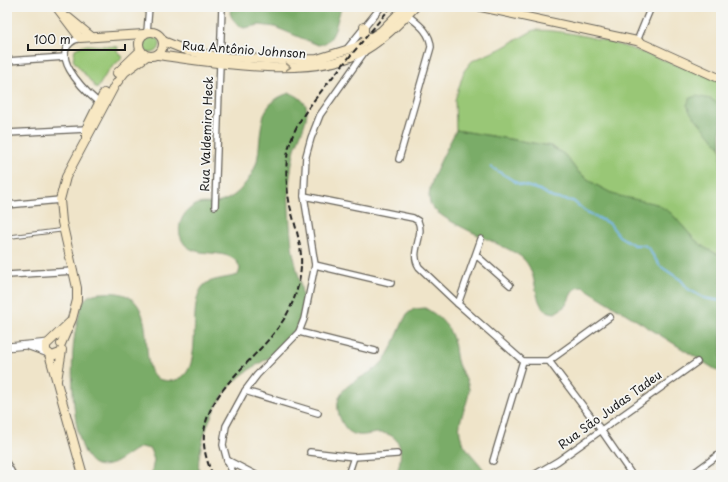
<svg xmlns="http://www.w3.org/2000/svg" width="728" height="482" font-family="'Playpen Sans',sans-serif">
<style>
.green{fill:#99c776;stroke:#5a7249}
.forest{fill:#7aac67;stroke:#4b6442}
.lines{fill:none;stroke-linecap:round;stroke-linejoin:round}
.stream{stroke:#76b7ea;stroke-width:2}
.service-casing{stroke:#666259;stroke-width:4.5}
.minor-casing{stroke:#666259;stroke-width:8}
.tertiary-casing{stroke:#666259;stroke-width:9}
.secondary-casing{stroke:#666259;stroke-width:10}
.service{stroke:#fff;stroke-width:2.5}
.minor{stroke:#fff;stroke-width:5.5}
.tertiary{stroke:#fff;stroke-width:7}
.secondary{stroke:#f8e8c3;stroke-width:8}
.rail{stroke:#1c1c1c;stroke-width:2;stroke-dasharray:6 3;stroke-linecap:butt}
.oneway{stroke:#958c78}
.labels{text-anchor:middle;stroke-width:3.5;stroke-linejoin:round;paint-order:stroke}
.street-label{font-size:12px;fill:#1c1c1c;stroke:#f6f6f2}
</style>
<rect width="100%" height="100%" fill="#f6f6f2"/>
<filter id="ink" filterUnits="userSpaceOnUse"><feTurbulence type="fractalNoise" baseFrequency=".025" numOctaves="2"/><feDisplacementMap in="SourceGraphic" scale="8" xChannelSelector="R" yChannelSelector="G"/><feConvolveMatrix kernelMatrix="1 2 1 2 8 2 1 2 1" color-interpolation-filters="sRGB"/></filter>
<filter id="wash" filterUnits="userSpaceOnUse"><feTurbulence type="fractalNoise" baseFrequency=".012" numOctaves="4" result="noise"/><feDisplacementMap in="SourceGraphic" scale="16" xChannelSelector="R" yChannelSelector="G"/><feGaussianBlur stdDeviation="0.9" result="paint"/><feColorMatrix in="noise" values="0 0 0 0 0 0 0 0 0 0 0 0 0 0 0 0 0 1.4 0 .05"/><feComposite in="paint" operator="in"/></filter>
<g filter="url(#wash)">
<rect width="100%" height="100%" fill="#efe4c9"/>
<!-- green -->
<g class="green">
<path d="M534,30C598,31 661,60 721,81V105L710,99L712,137L721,148V256L705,248L695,240L671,213L615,195L596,185L578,172L564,154L551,146L456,130L455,100L464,71L472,61L500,49Z"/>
<circle cx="151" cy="44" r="9"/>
<polygon points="88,45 118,47 117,51 123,57 108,71 97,89 73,60 75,49 81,46"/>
</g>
<!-- forest -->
<g class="forest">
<path d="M231,7H342C335,21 337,43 318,45L275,27L260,25L244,28L239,26L232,18L230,13Z"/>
<path d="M290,93C296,95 303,99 306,106C310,120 297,139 294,153C292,163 290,175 289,186C288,205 290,227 292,246C296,276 312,303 295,332C285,350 266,359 249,370C226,385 211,411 204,436C201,448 196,463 200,475H151L154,460L150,449L141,447C128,452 113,470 97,465C72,457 71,373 73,350C74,334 78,318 82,303C86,295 95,293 103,293C170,286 130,374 162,380C213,389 182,306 204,285C210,279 229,278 238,275L240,269C239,266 238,263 236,261C221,246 187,262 180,235C177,222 186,208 198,204C204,202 211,204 216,203C227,201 238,194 244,185C250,178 255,169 257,161C263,133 255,102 290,93Z"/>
<polygon points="696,96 710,99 721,105 721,148 690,112 687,105 690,98"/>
<path d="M456,130L550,146L564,154L578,172L596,185L615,195L657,204L671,213L695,240L705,248L721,256V373L583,287C571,287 571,297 566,305C563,308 558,311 555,313C528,311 543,273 520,256C502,243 436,221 430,203C424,186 449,146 456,130Z"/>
<path d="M425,308C438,315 449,325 453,339C456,347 455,356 458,364C461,372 468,380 469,389C469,405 457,418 460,434C463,450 480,461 487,475H396C403,457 405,432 377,433C368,434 359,438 350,432C345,429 341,421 339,415C330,381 370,380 384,360C394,346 399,329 407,314L414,309Z"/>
</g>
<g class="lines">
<!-- stream -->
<polyline class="stream" points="491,167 519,184 540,190 553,198 573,201 585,211 610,224 619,236 634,245 644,245 648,248 660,266 681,280 688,289 704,298 721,301"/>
</g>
</g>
<g filter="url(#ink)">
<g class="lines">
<defs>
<polyline id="service" points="7,237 63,230"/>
<g id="minor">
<polyline points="147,32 149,7"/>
<path d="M80,38C43,50 84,90 98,102"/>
<polyline points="637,41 651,7"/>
<polyline points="346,50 381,7"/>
<polyline points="7,61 65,57"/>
<polyline points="7,133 86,129 89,130"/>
<path d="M399,159L431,47C430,31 418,24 406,14"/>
<path d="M304,196L413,218L418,221C425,237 409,251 419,267L458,304L523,361H549L601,430L632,475"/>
<polyline points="7,205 60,200"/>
<polyline points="215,206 222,7"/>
<polyline points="476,255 510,285"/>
<polyline points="315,265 391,283"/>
<polyline points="7,275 74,271"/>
<polyline points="458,304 481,239"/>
<polyline points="299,332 375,351"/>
<polyline points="549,361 610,317"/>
<polyline points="245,391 318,413"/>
<polyline points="310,452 354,457 397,454"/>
<polyline points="227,460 256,475"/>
<polyline points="493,461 523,361"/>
<polyline points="7,464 13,475"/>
<polyline points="234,475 227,460 223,445 226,426 245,391 257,375 299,332 304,319 315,265 304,196 306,156 311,138 320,115 366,50"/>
<polyline points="348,475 354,457"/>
<polyline points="534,475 558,461 697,362"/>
<polyline points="691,475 721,453"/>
</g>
<g id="tertiary">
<polyline points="29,346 48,353"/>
<polyline points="7,347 48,343"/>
</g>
<g id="secondary">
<polyline points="481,7 637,41 721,79"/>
<polyline points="58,9 80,38 144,34"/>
<polyline points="69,18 92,37"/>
<polyline points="364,27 364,34 370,38"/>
<circle cx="151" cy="44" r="12"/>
<polyline points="163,41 188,51 221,57 286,60 317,59 356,47 381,31 405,7"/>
<path d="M158,55C214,63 317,81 367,49C385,38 400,23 415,7"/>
<polyline points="117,73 140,51"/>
<polyline points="86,138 86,129 104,93"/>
<polyline points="61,344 72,319 77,300 77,288 62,222 60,200 66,177 115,85 125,72 147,56"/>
<polyline points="60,353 52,356 46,351 46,345 69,323"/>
<polyline points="49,354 83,475"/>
<polyline points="57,380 62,350"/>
</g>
</defs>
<!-- service casing -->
<use href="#service" class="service-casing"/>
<!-- minor casing -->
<use href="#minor" class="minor-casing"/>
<!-- tertiary casing -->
<use href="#tertiary" class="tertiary-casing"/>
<!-- secondary casing -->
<use href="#secondary" class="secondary-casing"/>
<!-- service -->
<use href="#service" class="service"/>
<!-- minor -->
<use href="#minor" class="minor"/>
<!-- tertiary -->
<use href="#tertiary" class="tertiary"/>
<!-- secondary -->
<use href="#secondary" class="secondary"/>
<!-- rail -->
<path class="rail" d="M213,475C175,397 265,365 291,306C298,290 302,274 301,256C300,239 294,222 290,206C286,186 284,159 291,140C299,117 316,98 331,79C351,55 371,31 391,7"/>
</g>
<!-- one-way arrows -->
<defs><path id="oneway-chevron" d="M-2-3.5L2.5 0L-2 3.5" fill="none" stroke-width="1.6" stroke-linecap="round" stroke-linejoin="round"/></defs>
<use class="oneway" href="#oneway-chevron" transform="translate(288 67) rotate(1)"/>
</g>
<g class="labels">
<!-- street labels -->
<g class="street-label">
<text transform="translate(244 50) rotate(4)" y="4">Rua Antônio Johnson</text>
<text transform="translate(207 134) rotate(-88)" y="4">Rua Valdemiro Heck</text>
<text transform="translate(610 410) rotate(-36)" y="4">Rua São Judas Tadeu</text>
</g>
</g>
<!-- margin -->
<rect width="728" height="482" fill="none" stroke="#f6f6f2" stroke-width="24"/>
<!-- scale -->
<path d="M28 44v6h97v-6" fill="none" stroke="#1c1c1c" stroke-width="2"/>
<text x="34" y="44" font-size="12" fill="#1c1c1c" stroke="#f6f6f2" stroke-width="3" paint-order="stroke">100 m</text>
</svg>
